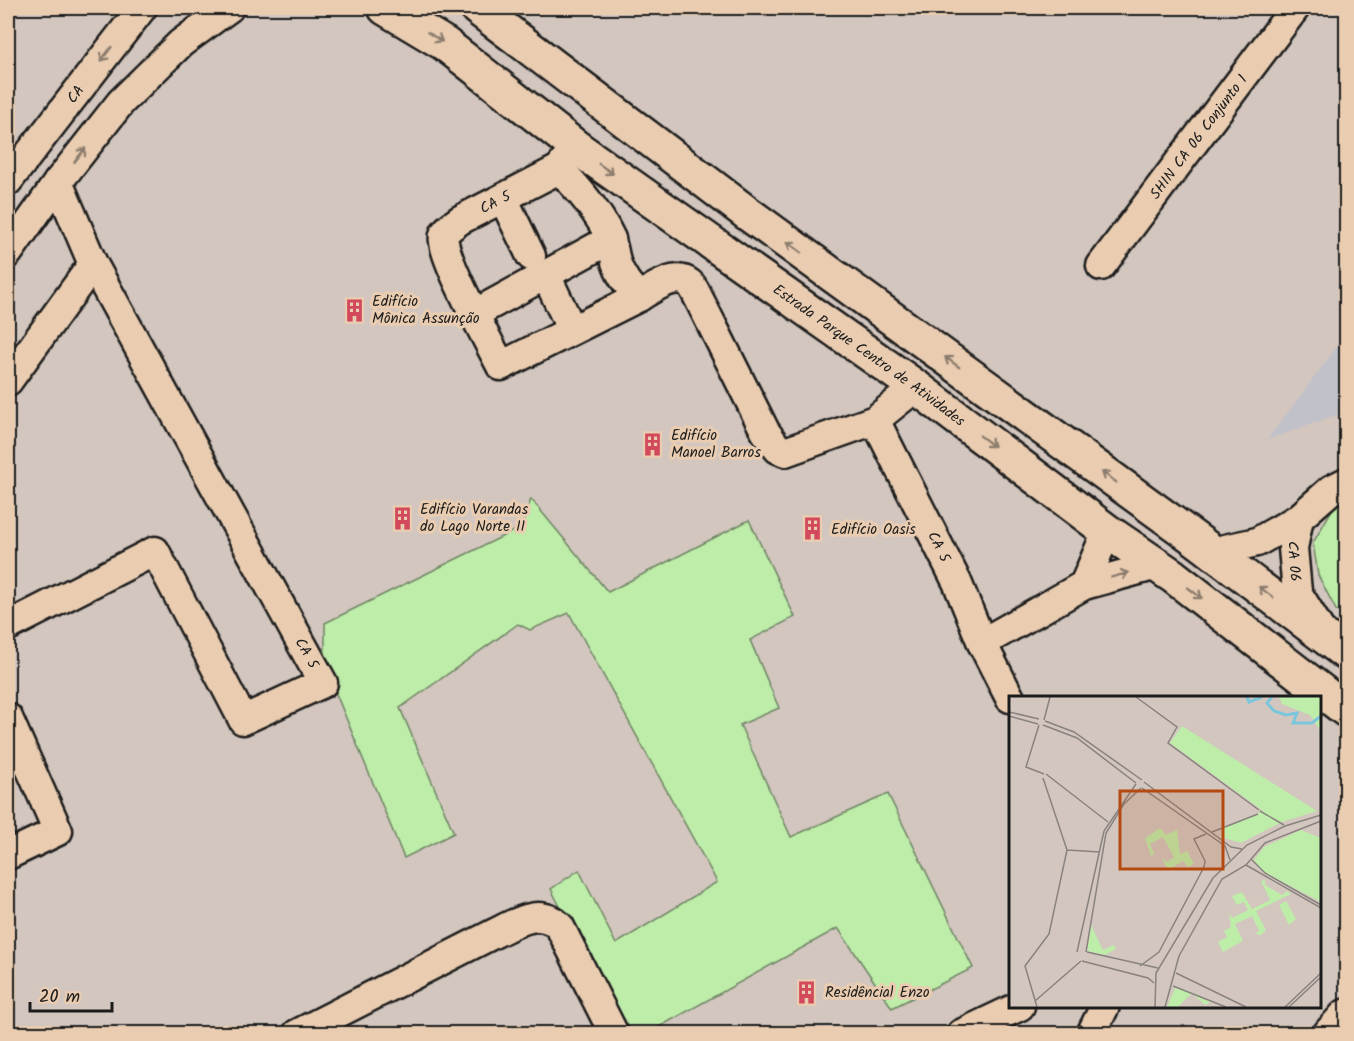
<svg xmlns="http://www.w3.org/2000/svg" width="1354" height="1041" font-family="Kalam,sans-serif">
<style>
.built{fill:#c1c1c9}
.green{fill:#beeca9;stroke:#6d8462;stroke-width:1.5}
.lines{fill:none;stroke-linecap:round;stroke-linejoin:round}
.minor-casing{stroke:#1c1c1c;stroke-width:33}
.major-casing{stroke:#1c1c1c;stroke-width:38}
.minor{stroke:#eacdb1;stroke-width:28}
.major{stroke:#eacdb1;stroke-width:33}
.oneway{stroke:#8d7d6e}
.labels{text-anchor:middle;stroke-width:6;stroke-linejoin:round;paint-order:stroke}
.street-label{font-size:15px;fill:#1c1c1c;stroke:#eacdb1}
.poi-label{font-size:15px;fill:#1c1c1c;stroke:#eacdb1;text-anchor:start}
.inset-river{fill:none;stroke:#7cc6dc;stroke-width:3}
.inset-road{fill:none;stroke:#89827e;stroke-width:1.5}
.view{fill:#b54a10;fill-opacity:0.15;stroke:#b54a10;stroke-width:3}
.inset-edge{fill:none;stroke:#1c1c1c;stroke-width:3}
</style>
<rect width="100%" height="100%" fill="#d2c6bf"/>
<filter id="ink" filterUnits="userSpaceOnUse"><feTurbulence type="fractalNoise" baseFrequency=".0167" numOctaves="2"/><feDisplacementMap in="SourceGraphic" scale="12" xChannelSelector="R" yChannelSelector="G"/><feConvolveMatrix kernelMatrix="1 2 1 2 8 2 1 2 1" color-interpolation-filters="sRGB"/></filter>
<g filter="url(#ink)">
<!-- built -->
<polygon class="built" points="1346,335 1346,411 1267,440"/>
<!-- green -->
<g class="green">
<polygon points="1346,492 1346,615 1336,610 1318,575 1313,543 1341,494"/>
<polygon points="531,499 608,592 749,520 795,617 750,640 779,708 740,725 791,837 888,794 973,968 892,1008 838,928 648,1033 625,1033 551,889 579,870 616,944 717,882 569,613 530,630 518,624 400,708 454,833 404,858 325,667 325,623 522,527"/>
</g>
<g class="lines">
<defs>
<g id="minor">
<path d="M576,147L559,169C579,189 597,210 609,235C613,244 614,253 616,262C621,277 629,286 639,297C652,289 675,272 689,283C692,285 693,288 695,291L765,431L778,449L785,452L875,420L916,387"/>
<path d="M559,169L460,220C455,224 446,229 444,235C438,251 491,346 501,366L639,297"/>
<path id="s1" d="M8,181L142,8"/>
<polyline points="503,198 531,256"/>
<polyline points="8,253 58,182 121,102 181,43 229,8"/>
<path id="s2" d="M1101,266L1295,8"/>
<polyline points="546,275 572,330"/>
<polyline points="474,314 611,239"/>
<polyline points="8,381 93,264"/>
<path id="s3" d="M875,420L957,582L982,643L1010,698"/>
<path id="s4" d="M1299,518L1293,548L1297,592L1321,631"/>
<polyline points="1211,552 1257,542 1299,518 1332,489 1346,482"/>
<polyline points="1084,585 1107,531"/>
<polyline points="8,626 155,551 243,720 323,683 93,264 58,182"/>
<polyline points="982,643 1084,585 1157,565"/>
<polyline points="8,718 58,831 8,855"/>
<path d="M297,1034L497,932C517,922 541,907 560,927L614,1034"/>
<polyline points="961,1034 1020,1006"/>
<polyline points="1091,1034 1105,1006"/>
</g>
<g id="major">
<path id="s5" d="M385,8L445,44L576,147L916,387L1107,531L1173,576L1346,710"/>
<polyline points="477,8 747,213 1198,541 1346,653"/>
<polyline points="1330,1034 1346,1016"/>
</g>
</defs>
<!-- minor casing -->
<use href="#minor" class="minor-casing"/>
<!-- major casing -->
<use href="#major" class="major-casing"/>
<!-- minor -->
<use href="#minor" class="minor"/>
<!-- major -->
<use href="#major" class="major"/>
</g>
<!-- one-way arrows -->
<defs><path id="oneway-shaft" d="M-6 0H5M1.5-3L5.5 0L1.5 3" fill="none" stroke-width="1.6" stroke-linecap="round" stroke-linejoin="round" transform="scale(1.5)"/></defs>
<g class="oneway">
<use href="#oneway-shaft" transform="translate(435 37) rotate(32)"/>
<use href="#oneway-shaft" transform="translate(106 54) rotate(128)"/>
<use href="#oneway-shaft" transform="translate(80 155) rotate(-52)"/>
<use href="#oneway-shaft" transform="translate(606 169) rotate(35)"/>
<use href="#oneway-shaft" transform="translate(794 247) rotate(-144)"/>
<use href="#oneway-shaft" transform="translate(952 362) rotate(-144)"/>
<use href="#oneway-shaft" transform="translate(987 441) rotate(37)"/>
<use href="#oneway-shaft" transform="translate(1109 477) rotate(-144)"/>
<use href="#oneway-shaft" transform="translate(1120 575) rotate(-15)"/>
<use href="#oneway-shaft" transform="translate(1266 592) rotate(-143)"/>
<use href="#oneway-shaft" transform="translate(1195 593) rotate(38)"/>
</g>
</g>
<!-- icons -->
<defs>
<symbol id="building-bare" viewBox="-9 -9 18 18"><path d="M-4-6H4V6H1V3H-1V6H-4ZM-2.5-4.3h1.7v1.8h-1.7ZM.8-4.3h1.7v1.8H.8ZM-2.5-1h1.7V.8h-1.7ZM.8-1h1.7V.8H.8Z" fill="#d1495b" stroke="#eacdb1" stroke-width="2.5" paint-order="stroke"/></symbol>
</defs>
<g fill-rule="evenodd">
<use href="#building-bare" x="338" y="294" width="33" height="33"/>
<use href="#building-bare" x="636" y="428" width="33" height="33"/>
<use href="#building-bare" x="386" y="502" width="33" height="33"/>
<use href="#building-bare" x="796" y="512" width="33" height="33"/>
<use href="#building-bare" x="790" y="976" width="33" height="33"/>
</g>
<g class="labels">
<!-- street labels -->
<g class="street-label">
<text dy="5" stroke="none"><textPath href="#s1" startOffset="110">CA</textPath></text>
<text dy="5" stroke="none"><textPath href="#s2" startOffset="162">SHIN CA 06 Conjunto 1</textPath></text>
<text transform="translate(495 202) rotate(-27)" y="5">CA 5</text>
<text dy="5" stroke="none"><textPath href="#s5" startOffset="596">Estrada Parque Centro de Atividades</textPath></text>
<text dy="5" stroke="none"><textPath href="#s3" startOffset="142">CA 5</textPath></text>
<text dy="5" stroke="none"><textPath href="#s4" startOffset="44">CA 06</textPath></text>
<text transform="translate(307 653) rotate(61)" y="5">CA 5</text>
</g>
<!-- poi labels -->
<g class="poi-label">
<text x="372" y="306">Edifício<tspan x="372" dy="17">Mônica Assunção</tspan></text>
<text x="671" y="440">Edifício<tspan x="671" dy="17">Manoel Barros</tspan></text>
<text x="420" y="514">Edifício Varandas<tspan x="420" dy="17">do Lago Norte II</tspan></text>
<text x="831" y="534">Edifício Oasis</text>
<text x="825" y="997">Residêncial Enzo</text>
</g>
</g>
<!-- overview -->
<g transform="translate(1009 696)">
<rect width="312" height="312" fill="#d2c6bf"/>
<path d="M270,1H312V36L301,19L273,8ZM173,30L308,115L273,126L232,147L212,141L213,132L254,115L161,47ZM151,132L157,139L168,134L171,158L178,155L185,168L179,171L174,165L159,174L153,162L158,166L165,161L154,141L141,148L145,158L142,160L136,142ZM292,134L312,142V206L253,175L245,164L255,151ZM256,184V189L273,199L278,195L282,198L247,215L257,234L252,239L246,238L250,235L243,220L226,228L234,245L214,256L209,246L218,241L215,235L222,231L220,217L223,222L239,214L235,206L228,209L223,200L233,196L243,213L261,204L252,185ZM277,205L287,223L280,229L270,209ZM82,229L94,254L105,249L107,253L96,259L78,255ZM166,292L179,295L201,306L196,309L183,297L169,311H158Z" fill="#beeca9"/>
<path class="inset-river" d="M238,1L240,6L253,1M263,1L258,7L265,15L277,19L288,17L284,27H303L312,20"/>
<path class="inset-road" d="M127,1L168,31L159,47L250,114M0,16L30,23M0,20L29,28M35,24L41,1M36,25L65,36L133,84M30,29L17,71L35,78M34,29L68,42L127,87M37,78L99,126M34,82L58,154M135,86L222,151L233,153M133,92L216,150L221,164M251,115L275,129M203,136L249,118M58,154L91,156M242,163L256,177L312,209M237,169L312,212M68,256L95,135L127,88M77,256L97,137L115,108L132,92M78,256L149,272M73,265L139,282L145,287M131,270L150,256L195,171L196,165L185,143L197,138M167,277L237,311M164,290L217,311M26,305L72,265M28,311L16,270L40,238L58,154M146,311L147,277L204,182L238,149L276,130L312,119M156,311L170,260L213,183L237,169L256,147L312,125M276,311L312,277M280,311L312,281"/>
<path class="view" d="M111,95H214V173H111Z"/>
<rect width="312" height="312" class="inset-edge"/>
</g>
<!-- margin -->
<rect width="1354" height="1041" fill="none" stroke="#eacdb1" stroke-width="30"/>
<rect x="15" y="15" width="1324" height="1011" fill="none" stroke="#1c1c1c" stroke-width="2" filter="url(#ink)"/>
<!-- scale -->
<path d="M30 1002v9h82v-9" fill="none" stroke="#1c1c1c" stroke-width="3"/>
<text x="39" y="1002" font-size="18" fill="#1c1c1c" stroke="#eacdb1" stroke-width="4.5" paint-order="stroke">20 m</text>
</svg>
